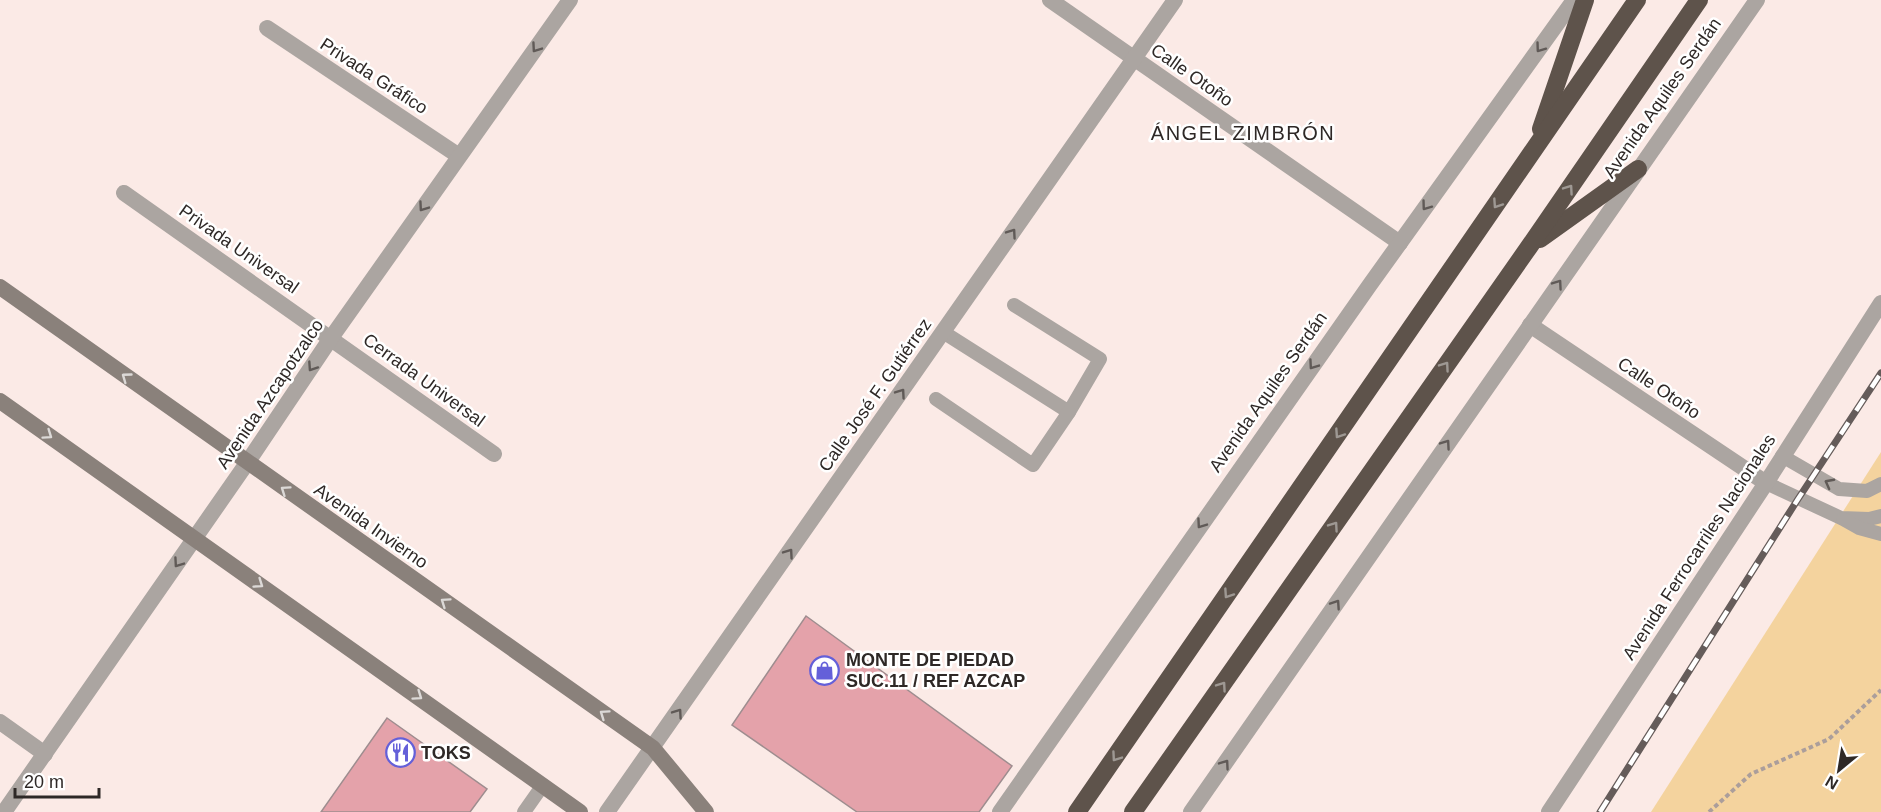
<svg xmlns="http://www.w3.org/2000/svg" width="1881" height="812" font-family="Arial,sans-serif">
<style>
.green{fill:#f4d39e}
.building{fill:#e4a2aa;stroke:#9e8d8f;stroke-width:1.5}
.lines{fill:none;stroke-linecap:round;stroke-linejoin:round}
.path{stroke:#ab9e9b;stroke-width:4;stroke-dasharray:4.5 3;stroke-linecap:butt}
.service{stroke:#aba5a1;stroke-width:14}
.minor{stroke:#aba5a1;stroke-width:16}
.tertiary{stroke:#aba5a1;stroke-width:16}
.secondary{stroke:#8a817b;stroke-width:16}
.motorway{stroke:#5e534b;stroke-width:18}
.rail-casing{stroke:#655c5a;stroke-width:7}
.rail{stroke:#fff;stroke-width:4.5;stroke-dasharray:14;stroke-linecap:butt}
.oneway{stroke:#605a57}
.oneway2{stroke:#9e9893}
.oneway3{stroke:#dcd9d7}
.labels{text-anchor:middle;stroke-width:5;stroke-linejoin:round;paint-order:stroke}
.street-label{font-size:18px;fill:#2e2826;stroke:#fff}
.poi-label{font-size:18px;font-weight:bold;fill:#2e2826;stroke:#fff;text-anchor:start}
.neighbourhood-label{font-size:20px;letter-spacing:1.5px;fill:#2e2826;stroke:#fff}
</style>
<rect width="100%" height="100%" fill="#fbeae6"/>
<!-- green -->
<polygon class="green" points="1881,452 1881,812 1651,812"/>
<!-- building -->
<g class="building">
<polygon points="806,616 1012,766 979,812 857,812 732,725"/>
<polygon points="387,718 487,789 470,812 321,812"/>
</g>
<g class="lines">
<!-- path -->
<polyline class="path" points="1709,812 1751,774 1829,739 1881,690"/>
<!-- service -->
<g class="service">
<polyline points="943,332 1069,412 1100,359 1014,305"/>
<polyline points="936,399 1033,465 1069,412"/>
<polyline points="1782,456 1839,489 1867,491 1881,484"/>
<polyline points="1766,483 1841,518 1869,519 1881,516"/>
<polyline points="1843,519 1859,528 1881,534"/>
<polyline points="524,812 543,785"/>
</g>
<!-- minor -->
<g class="minor">
<polyline points="1050,0 1400,243"/>
<polyline points="267,28 459,156"/>
<polyline points="124,193 494,454"/>
<polyline points="1530,325 1766,483"/>
<polyline points="0,722 45,754"/>
<polyline points="607,812 1175,0"/>
<polyline points="1549,812 1766,483 1881,303"/>
</g>
<!-- tertiary -->
<g class="tertiary">
<polyline points="4,812 247,463 331,338 570,0"/>
<polyline points="1000,812 1369,286 1574,0"/>
<polyline points="1191,812 1757,0"/>
</g>
<!-- secondary -->
<g class="secondary">
<polyline points="0,287 653,748 706,812"/>
<polyline points="0,401 580,812"/>
</g>
<!-- motorway -->
<g class="motorway">
<polyline points="1541,129 1585,0"/>
<polyline points="1540,239 1638,169"/>
<polyline points="1077,812 1637,0"/>
<polyline points="1133,812 1529,247 1699,0"/>
</g>
<defs>
<polyline id="rail" points="1600,812 1798,499 1881,373"/>
</defs>
<!-- rail casing -->
<use href="#rail" class="rail-casing"/>
<!-- rail -->
<use href="#rail" class="rail"/>
</g>
<!-- one-way arrows -->
<defs><path id="oneway-chevron" d="M-2-3.5L2.5 0L-2 3.5" fill="none" stroke-width="1.6" stroke-linecap="round" stroke-linejoin="round" transform="scale(1.5)"/></defs>
<g class="oneway">
<use href="#oneway-chevron" transform="translate(536 48) rotate(125)"/>
<use href="#oneway-chevron" transform="translate(1540 48) rotate(126)"/>
<use href="#oneway-chevron" transform="translate(1426 206) rotate(126)"/>
<use href="#oneway-chevron" transform="translate(423 207) rotate(125)"/>
<use href="#oneway-chevron" transform="translate(1012 233) rotate(-55)"/>
<use href="#oneway-chevron" transform="translate(1558 284) rotate(-55)"/>
<use href="#oneway-chevron" transform="translate(1313 365) rotate(125)"/>
<use href="#oneway-chevron" transform="translate(312 367) rotate(124)"/>
<use href="#oneway-chevron" transform="translate(901 393) rotate(-55)"/>
<use href="#oneway-chevron" transform="translate(1446 444) rotate(-55)"/>
<use href="#oneway-chevron" transform="translate(1829 483) rotate(-152)"/>
<use href="#oneway-chevron" transform="translate(1201 524) rotate(125)"/>
<use href="#oneway-chevron" transform="translate(789 553) rotate(-55)"/>
<use href="#oneway-chevron" transform="translate(178 563) rotate(125)"/>
<use href="#oneway-chevron" transform="translate(1336 604) rotate(-56)"/>
<use href="#oneway-chevron" transform="translate(678 713) rotate(-55)"/>
<use href="#oneway-chevron" transform="translate(1225 764) rotate(-55)"/>
</g>
<g class="oneway2">
<use href="#oneway-chevron" transform="translate(1569 189) rotate(-55)"/>
<use href="#oneway-chevron" transform="translate(1497 204) rotate(124)"/>
<use href="#oneway-chevron" transform="translate(1445 366) rotate(-55)"/>
<use href="#oneway-chevron" transform="translate(1339 434) rotate(124)"/>
<use href="#oneway-chevron" transform="translate(1334 526) rotate(-55)"/>
<use href="#oneway-chevron" transform="translate(1228 594) rotate(124)"/>
<use href="#oneway-chevron" transform="translate(1222 686) rotate(-55)"/>
<use href="#oneway-chevron" transform="translate(1116 757) rotate(125)"/>
</g>
<g class="oneway3">
<use href="#oneway-chevron" transform="translate(126 377) rotate(-144)"/>
<use href="#oneway-chevron" transform="translate(48 435) rotate(35)"/>
<use href="#oneway-chevron" transform="translate(285 490) rotate(-145)"/>
<use href="#oneway-chevron" transform="translate(259 584) rotate(35)"/>
<use href="#oneway-chevron" transform="translate(445 602) rotate(-145)"/>
<use href="#oneway-chevron" transform="translate(418 696) rotate(35)"/>
<use href="#oneway-chevron" transform="translate(604 714) rotate(-145)"/>
</g>
<!-- icons -->
<defs>
<symbol id="shop-ring" viewBox="-11 -11 22 22"><circle r="9.5" fill="#fff" stroke="#6460d9" stroke-width="1.5"/><path d="M-5-2.5h2.3a2.7 3.5 0 0 1 5.4 0H5L5.5 6h-11ZM-1.5-2.5h3a1.5 2.3 0 0 0-3 0Z" fill="#6460d9"/></symbol>
<symbol id="restaurant-ring" viewBox="-11 -11 22 22"><circle r="9.5" fill="#fff" stroke="#6460d9" stroke-width="1.5"/><path d="M-5-6h1v4h1v-4h1v4h1v-4h1v5L-1.5 .5V6h-2V.5L-5-1ZM5-6V6H3V1.5H1.5Q1.5-4 5-6Z" fill="#6460d9"/></symbol>
</defs>
<g fill-rule="evenodd">
<use href="#shop-ring" x="808" y="654" width="33" height="33"/>
<use href="#restaurant-ring" x="384" y="736" width="33" height="33"/>
</g>
<g class="labels">
<!-- street labels -->
<g class="street-label">
<text transform="translate(1192 75) rotate(35)" y="6">Calle Otoño</text>
<text transform="translate(374 76) rotate(33)" y="6">Privada Gráfico</text>
<text transform="translate(1662 98) rotate(-55)" y="6">Avenida Aquiles Serdán</text>
<text transform="translate(239 249) rotate(35)" y="6">Privada Universal</text>
<text transform="translate(424 380) rotate(36)" y="6">Cerrada Universal</text>
<text transform="translate(1659 388) rotate(34)" y="6">Calle Otoño</text>
<text transform="translate(1268 392) rotate(-55)" y="6">Avenida Aquiles Serdán</text>
<text transform="translate(270 394) rotate(-56)" y="6">Avenida Azcapotzalco</text>
<text transform="translate(875 395) rotate(-55)" y="6">Calle José F. Gutiérrez</text>
<text transform="translate(371 526) rotate(35)" y="6">Avenida Invierno</text>
<text transform="translate(1699 547) rotate(-57)" y="6">Avenida Ferrocarriles Nacionales</text>
</g>
<!-- poi labels -->
<g class="poi-label">
<text x="846" y="666">MONTE DE PIEDAD<tspan x="846" dy="21">SUC.11 / REF AZCAP</tspan></text>
<text x="421" y="759">TOKS</text>
</g>
<!-- neighbourhood labels -->
<g class="neighbourhood-label">
<text x="1243" y="140">ÁNGEL ZIMBRÓN</text>
</g>
</g>
<!-- north arrow -->
<g transform="translate(1839 770) rotate(210)" stroke="#ffffff" stroke-width="4.5" paint-order="stroke">
<path d="M0-4.5L10 22L0 15L-10 22Z" fill="#2e2826"/>
<text y="-9" font-size="16" font-weight="bold" text-anchor="middle" fill="#2e2826">N</text>
</g>
<!-- scale -->
<path d="M15 788v9h84v-9" fill="none" stroke="#2e2826" stroke-width="3"/>
<text x="24" y="788" font-size="18" fill="#2e2826" stroke="#ffffff" stroke-width="4.5" paint-order="stroke">20 m</text>
</svg>
